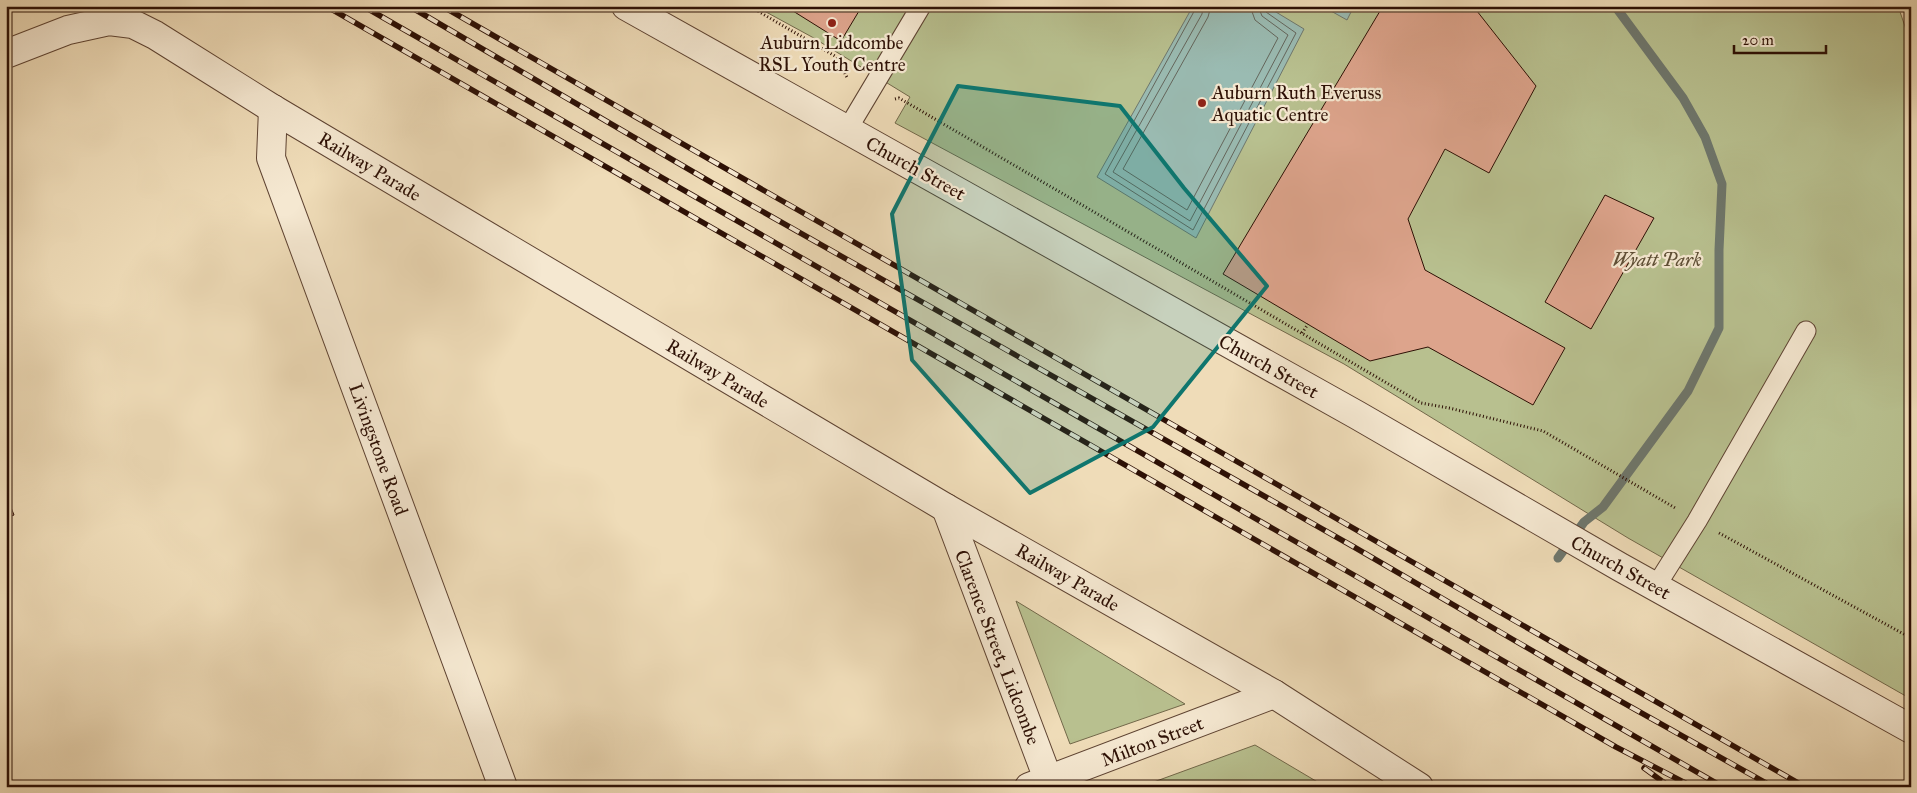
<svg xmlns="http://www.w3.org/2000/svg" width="1917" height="793" font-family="'IM FELL Great Primer',serif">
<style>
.green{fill:#b8c08f;stroke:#72684a}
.water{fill:#9abbb2;stroke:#6e776d}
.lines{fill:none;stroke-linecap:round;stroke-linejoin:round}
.shore{stroke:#64665c;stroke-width:1}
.stream{stroke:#6e776d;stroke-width:9}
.building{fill:#dda48c;stroke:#2d1005}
.service-casing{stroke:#5e4332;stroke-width:21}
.minor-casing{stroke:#5e4332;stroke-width:30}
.tertiary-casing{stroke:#5e4332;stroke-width:30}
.path{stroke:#2d1005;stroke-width:3;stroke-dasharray:1 2.5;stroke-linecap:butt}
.service{stroke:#f5e8d1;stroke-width:19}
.minor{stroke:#f5e8d1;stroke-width:28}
.tertiary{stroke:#f5e8d1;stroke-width:28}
.rail-casing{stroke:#2d1005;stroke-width:5.5}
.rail{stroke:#f5e8d1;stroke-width:4;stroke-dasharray:11;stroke-linecap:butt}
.marked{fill:#0f766e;fill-opacity:0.2;stroke:#0f766e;stroke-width:4;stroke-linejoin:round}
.poi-dot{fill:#8f2418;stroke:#f5e8d1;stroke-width:2}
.labels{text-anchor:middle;stroke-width:4.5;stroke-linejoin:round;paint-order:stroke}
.poi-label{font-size:19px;fill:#2d1005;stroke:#f5e8d1}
.street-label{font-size:19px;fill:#2d1005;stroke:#f5e8d1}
.park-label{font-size:19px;font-style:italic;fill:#5e4e35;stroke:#f5e8d1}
</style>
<rect width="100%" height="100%" fill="#efdcb8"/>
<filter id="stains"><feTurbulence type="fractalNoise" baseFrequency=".004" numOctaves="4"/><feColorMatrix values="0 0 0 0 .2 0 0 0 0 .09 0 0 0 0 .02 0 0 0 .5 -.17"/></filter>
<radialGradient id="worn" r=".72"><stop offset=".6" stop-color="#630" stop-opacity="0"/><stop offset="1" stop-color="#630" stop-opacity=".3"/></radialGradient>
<!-- green -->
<g class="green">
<polygon points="755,6 1898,6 1911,44 1911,699 1628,538 1344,364 895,123 910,97 812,37"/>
<polygon points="1016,601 1185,704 1070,744"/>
<polygon points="1255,745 1326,787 1140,787"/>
</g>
<!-- water -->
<g class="water">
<polygon points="1193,6 1266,6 1304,29 1196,238 1097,177"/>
<polygon points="1322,6 1354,6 1347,20"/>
</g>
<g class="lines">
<!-- shore -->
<g class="shore">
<polyline points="1197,6 1105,174 1193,230 1296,33 1266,12 1264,6"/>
<polyline points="1203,6 1202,14 1113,172 1190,221 1288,35 1262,16 1258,6"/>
<polyline points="1211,6 1208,17 1123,169 1187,210 1278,38 1255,20 1250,6"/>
</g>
<!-- stream -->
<polyline class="stream" points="1558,558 1584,522 1603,507 1688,391 1719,328 1719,250 1722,184 1705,137 1683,98 1615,6"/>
</g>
<!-- building -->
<g class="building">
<polygon points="785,6 862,6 841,41"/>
<polygon points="1383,6 1473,6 1536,86 1489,173 1445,149 1408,219 1425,270 1565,348 1533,405 1428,347 1370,361 1223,274"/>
<polygon points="1605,195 1654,218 1591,329 1545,302"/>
<polygon points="6,495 14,515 6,518"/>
</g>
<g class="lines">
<defs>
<g id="service">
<polyline points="847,130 921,6"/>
<polyline points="1656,586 1697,521 1806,331"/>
</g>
<g id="minor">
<polyline points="626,6 1357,415 1620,567 1911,729"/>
<polyline points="273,109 271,158 503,787"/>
<polyline points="946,508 1051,787"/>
<polyline points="1029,787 1274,694"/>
</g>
<polyline id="tertiary" points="6,54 68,30 109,21 133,24 155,35 273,109 946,508 1274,694 1419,787"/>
</defs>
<!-- service casing -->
<use href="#service" class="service-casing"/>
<!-- minor casing -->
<use href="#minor" class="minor-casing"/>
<!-- tertiary casing -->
<use href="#tertiary" class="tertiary-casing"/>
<!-- path -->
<g class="path">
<polyline points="749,6 835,56 848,79"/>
<polyline points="895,99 899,98 1421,403 1449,408 1543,431 1677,509"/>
<polyline points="1302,333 1308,324"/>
<polyline points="1719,533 1911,638"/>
</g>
<!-- service -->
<use href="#service" class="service"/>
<!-- minor -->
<use href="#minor" class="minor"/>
<!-- tertiary -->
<use href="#tertiary" class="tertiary"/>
<defs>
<g id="rail">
<polyline points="326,6 1616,747 1693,787"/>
<polyline points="363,6 1723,787"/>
<polyline points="409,6 714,184 1354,547 1574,675 1773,787"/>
<polyline points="442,6 1805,787"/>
<polyline points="1644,768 1670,787"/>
</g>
</defs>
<!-- rail casing -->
<use href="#rail" class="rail-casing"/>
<!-- rail -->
<use href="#rail" class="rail"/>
</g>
<!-- marked area -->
<path class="marked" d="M958,86L1120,106L1184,188L1267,286L1153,427L1030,493L912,360L892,214Z"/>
<!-- markers -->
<g class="poi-dot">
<circle cx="832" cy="23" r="5"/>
<circle cx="1202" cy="103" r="5"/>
</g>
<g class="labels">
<!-- poi labels -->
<g class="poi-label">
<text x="832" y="49">Auburn Lidcombe<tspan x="832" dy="22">RSL Youth Centre</tspan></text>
<text x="1212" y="99" text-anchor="start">Auburn Ruth Everuss<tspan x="1212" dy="22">Aquatic Centre</tspan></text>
</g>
<!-- street labels -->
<g class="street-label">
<text transform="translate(370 166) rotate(31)" y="7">Railway Parade</text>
<text transform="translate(916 168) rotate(29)" y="7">Church Street</text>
<text transform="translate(1269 366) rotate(29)" y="7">Church Street</text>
<text transform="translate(718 373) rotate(31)" y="7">Railway Parade</text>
<text transform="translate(379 449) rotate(70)" y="7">Livingstone Road</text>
<text transform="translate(1621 567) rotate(29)" y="7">Church Street</text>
<text transform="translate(1068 577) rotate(30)" y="7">Railway Parade</text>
<text transform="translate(998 647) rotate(69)" y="7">Clarence Street, Lidcombe</text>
<text transform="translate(1152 741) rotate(-21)" y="7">Milton Street</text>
</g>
<!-- park labels -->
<g class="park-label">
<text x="1657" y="266">Wyatt Park</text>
</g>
</g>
<!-- margin -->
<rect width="1917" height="793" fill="none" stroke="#efdcb8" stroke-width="25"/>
<rect x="8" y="8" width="1902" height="778" fill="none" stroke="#2d1005" stroke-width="2.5"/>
<rect x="12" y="12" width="1892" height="768" fill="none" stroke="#2d1005"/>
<!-- scale -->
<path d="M1734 45v8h92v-8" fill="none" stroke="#2d1005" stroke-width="2.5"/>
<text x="1742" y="45" font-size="15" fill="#2d1005" stroke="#f5e8d1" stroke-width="4" paint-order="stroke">20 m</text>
<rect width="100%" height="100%" filter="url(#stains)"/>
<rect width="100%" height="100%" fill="url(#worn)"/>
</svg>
